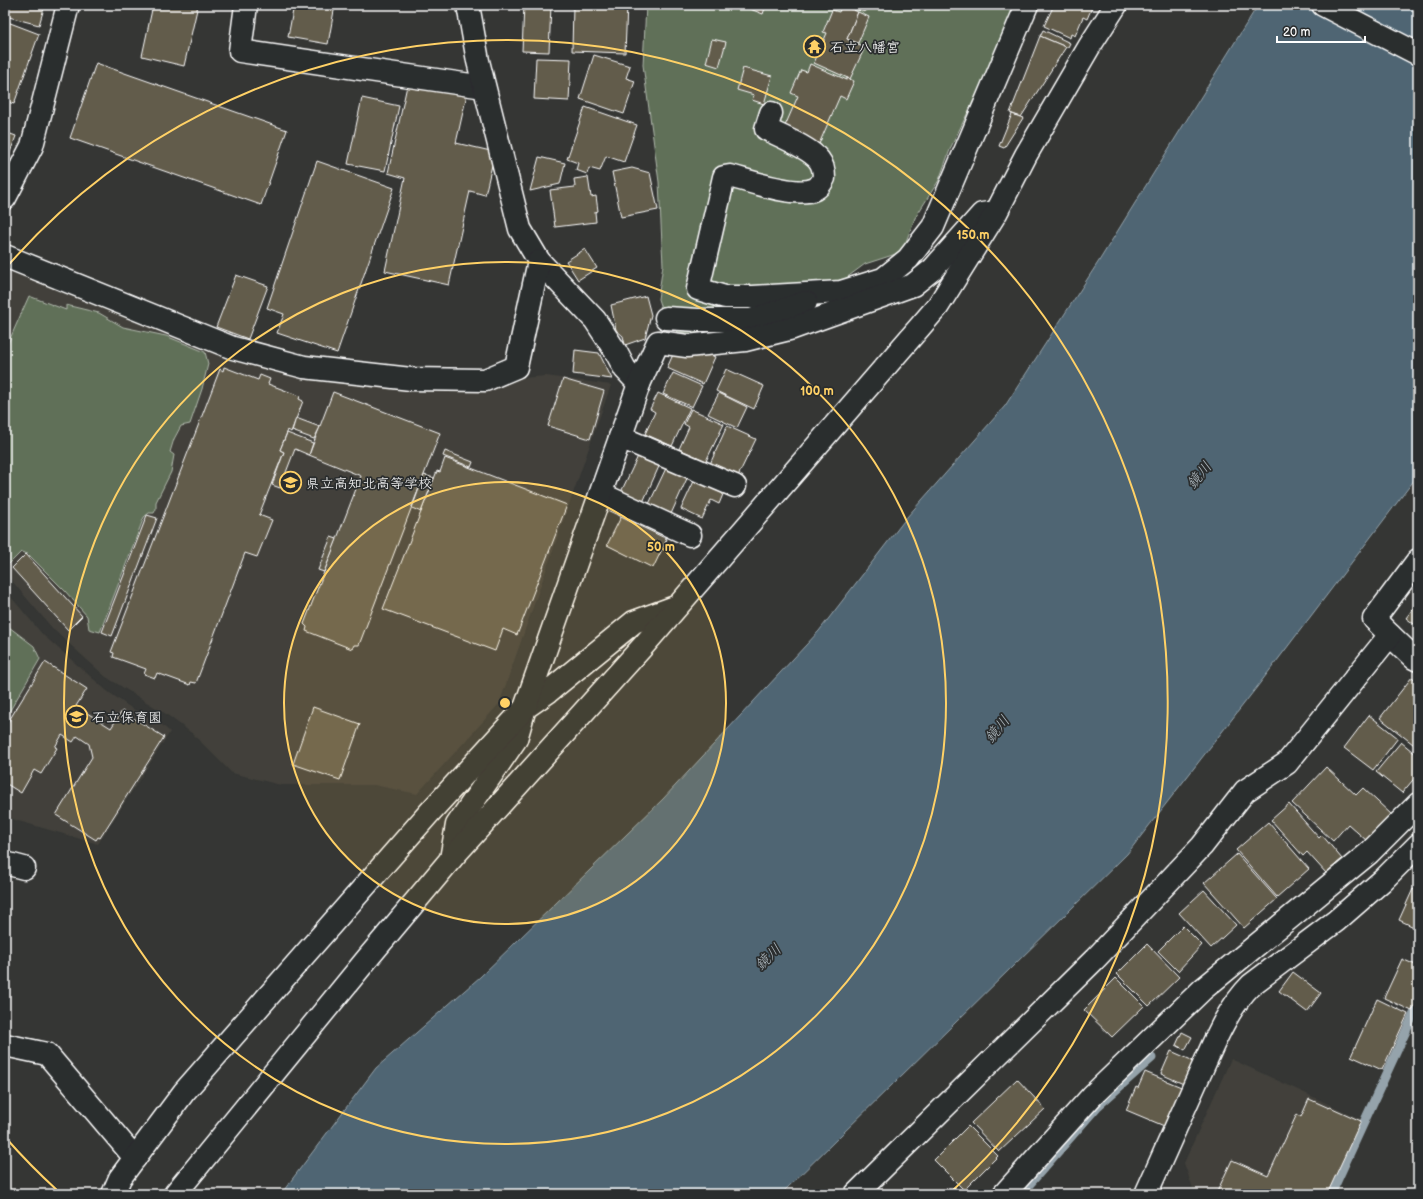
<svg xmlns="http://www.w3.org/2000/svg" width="1423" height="1199" font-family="'Balsamiq Sans','Klee One',sans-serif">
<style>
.built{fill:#42413b}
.green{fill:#607059;stroke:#b0b8ac}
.water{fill:#4f6573;stroke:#95a3ab}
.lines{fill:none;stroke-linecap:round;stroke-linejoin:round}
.stream{stroke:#95a3ab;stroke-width:9}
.building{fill:#625b4b;stroke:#fff}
.minor-casing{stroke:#fff;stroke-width:25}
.major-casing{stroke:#fff;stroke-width:25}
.minor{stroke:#2a2d2e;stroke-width:22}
.major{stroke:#2a2d2e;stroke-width:22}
.ring{fill:none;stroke:#ffd166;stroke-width:2}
.labels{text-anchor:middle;stroke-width:3.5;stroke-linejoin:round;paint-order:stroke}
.poi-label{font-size:14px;fill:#fff;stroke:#2a2d2e;text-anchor:start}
.water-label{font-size:15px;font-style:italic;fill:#b0bac0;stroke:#2a2d2e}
.centre{fill:#ffd166;stroke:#2a2d2e;stroke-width:2}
.ring-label{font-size:12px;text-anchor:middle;font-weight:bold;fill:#ffd166;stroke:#2a2d2e;stroke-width:3.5;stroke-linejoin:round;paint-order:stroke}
</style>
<rect width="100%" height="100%" fill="#353634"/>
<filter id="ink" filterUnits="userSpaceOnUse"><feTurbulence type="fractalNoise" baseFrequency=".025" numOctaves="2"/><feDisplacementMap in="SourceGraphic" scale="8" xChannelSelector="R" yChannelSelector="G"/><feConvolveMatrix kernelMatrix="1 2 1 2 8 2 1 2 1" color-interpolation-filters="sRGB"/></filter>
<g filter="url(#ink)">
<!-- built -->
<g class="built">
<polygon points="5,265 305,377 406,390 489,390 510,379 546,376 611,385 499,704 417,794 374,785 281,785 232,773 193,734 166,714 106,677 54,630 12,581 5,575"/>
<polygon points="5,590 43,635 107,691 131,708 162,725 170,732 98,844 5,817"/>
<polygon points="1231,1059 1363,1120 1329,1194 1195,1194 1184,1163"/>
</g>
<!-- green -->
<g class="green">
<polygon points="646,5 1014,5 1002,42 951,147 939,180 915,218 902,252 865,264 838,284 748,330 710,335 678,332 663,315 658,299 663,265 659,182 643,65"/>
<polygon points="29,296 66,310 66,305 99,313 123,327 166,336 205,352 208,364 202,389 190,424 181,426 174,439 170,452 174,455 171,472 156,502 156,509 154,513 149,513 144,517 100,632 89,629 87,616 65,591 28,554 21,552 7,566 5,565 5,350"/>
<polygon points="5,624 34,646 40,659 5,719"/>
</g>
<!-- water -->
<polygon class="water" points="1258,5 1418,5 1418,475 1257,687 1127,854 781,1194 281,1194 376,1068 480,977 663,799 819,631 907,517 1005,406 1099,261"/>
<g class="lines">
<!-- stream -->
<g class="stream">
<polyline points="1021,1194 1097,1107 1152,1058"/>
<polyline points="1331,1194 1418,1005"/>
</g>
</g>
<!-- building -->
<g class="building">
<polygon points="5,5 45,5 39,25 5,16"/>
<polygon points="153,5 198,5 184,66 142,56"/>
<polygon points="294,5 335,5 328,44 288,37"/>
<polygon points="524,5 551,5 549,52 522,51"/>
<polygon points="573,5 627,5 625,53 572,51"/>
<polygon points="740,5 766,5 763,14"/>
<polygon points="842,5 858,12 847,39 865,47 850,79 814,63 827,33 823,32 832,10 839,12"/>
<polygon points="843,5 867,5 865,12"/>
<polygon points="1054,5 1093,5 1087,19 1083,17 1075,36 1071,34 1070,38 1044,26"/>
<polygon points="858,12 869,17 858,43 847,39"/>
<polygon points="5,21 39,34 14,104 5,101"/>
<polygon points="1043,30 1070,43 1068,47 1066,47 1040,36"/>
<polygon points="1040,36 1066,47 1021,117 1010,113"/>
<polygon points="712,39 726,42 719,67 706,63"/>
<polygon points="594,55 630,66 626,78 635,81 624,114 580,99"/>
<polygon points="536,58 571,59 569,101 534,99"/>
<polygon points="96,63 287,130 261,205 70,138"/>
<polygon points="810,64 847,80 847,78 854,81 846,99 840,96 819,144 797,134 798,132 785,126 798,96 791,93 801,70 807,72"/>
<polygon points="743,68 772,76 764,104 752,100 754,95 737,90"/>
<polygon points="408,81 467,94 456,143 495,152 485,195 470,191 449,285 385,271 405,178 388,173"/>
<polygon points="362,98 399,106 385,171 348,164"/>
<polygon points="585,107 637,125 624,162 606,156 600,171 589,168 587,174 576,170 578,163 567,159"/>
<polygon points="1012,114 1023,118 1004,148 999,146"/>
<polygon points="5,132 16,136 5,166"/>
<polygon points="539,157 565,163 560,184 530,191"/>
<polygon points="317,161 394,188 337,353 277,333 284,314 267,308"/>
<polygon points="632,168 650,173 658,210 621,217 612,172"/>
<polygon points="588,177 591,197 596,196 598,211 595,212 596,222 555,227 550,190 575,187 574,179"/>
<polygon points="585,249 597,268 578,280 566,261"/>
<polygon points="236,275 268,286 248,339 216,327"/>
<polygon points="646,296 651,315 645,338 625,345 623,336 616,330 611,305"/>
<polygon points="575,350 599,353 612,379 573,374"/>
<polygon points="675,350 692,353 701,357 703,351 715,357 703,384 667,368"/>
<polygon points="224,367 258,380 260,375 270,379 268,384 300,396 299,399 303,401 291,432 288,430 280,450 284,452 259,515 272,520 257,557 245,553 196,683 191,682 190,685 157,673 155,678 144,674 146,669 113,657 114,653 111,652 220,369 223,371"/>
<polygon points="726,369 764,386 754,409 716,391"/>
<polygon points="673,373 702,386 692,407 663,394"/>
<polygon points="563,379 604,391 590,439 548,426"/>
<polygon points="333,392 440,433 359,645 354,645 352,649 306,631 307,627 304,624 361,476 309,455"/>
<polygon points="658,393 690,408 672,446 645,434 655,412 650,409"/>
<polygon points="719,393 747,407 737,428 708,414"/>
<polygon points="691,409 724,424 706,461 679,449 689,427 684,424"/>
<polygon points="296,418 320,427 314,439 292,431"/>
<polygon points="727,426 756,439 738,476 710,464"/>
<polygon points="287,433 313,443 309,455 295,449 280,488 272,485 284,452 280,450"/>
<polygon points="445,451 473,462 471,467 443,456"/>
<polygon points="640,452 661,462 643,502 621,492"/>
<polygon points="445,458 567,505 517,635 503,629 495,651 383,609 437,471 440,472"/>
<polygon points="668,464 689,474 671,514 649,504"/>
<polygon points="424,475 434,478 421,512 412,508"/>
<polygon points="695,479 724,492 719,504 711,500 702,519 681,509"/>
<polygon points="147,515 157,518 112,636 102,632"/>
<polygon points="621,517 667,539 653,568 607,545"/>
<polygon points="331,537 337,539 324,572 318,570"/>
<polygon points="26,554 82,616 68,630 12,568"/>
<polygon points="1418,602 1418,627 1406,618"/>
<polygon points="45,662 87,689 76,706 111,728 122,711 164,737 100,838 98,837 96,840 56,815 92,757 89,744 77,736 73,742 62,735 55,747 57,748 41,774 34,770 21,793 5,783 5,727"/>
<polygon points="1412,677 1418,682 1418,748 1380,718"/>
<polygon points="313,707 360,724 340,780 293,764"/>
<polygon points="1369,715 1398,738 1373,770 1344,748"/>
<polygon points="1401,742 1418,756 1418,774 1402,793 1376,772"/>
<polygon points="1326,767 1356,795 1363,788 1392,815 1367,841 1348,824 1333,841 1292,803"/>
<polygon points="1289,804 1319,838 1322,835 1342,859 1326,873 1307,852 1303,856 1271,820"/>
<polygon points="1268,822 1309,869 1277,897 1236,850"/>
<polygon points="1237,854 1277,899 1244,928 1204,883"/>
<polygon points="1413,889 1418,891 1418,929 1399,920"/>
<polygon points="1204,890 1236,925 1211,948 1179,913"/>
<polygon points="1183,926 1202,945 1178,971 1158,951"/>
<polygon points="1147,944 1179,977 1149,1006 1117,974"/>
<polygon points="1402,959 1418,966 1418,998 1412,1011 1384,998"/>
<polygon points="1293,972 1321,993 1307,1012 1279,991"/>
<polygon points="1116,978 1144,1006 1112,1037 1084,1010"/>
<polygon points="1377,999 1408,1014 1382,1070 1351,1056"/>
<polygon points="1182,1032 1192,1037 1185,1050 1176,1045"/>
<polygon points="1171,1051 1198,1063 1188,1086 1161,1074"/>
<polygon points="1145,1072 1186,1089 1169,1128 1126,1110 1136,1087 1138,1088"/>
<polygon points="1017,1079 1045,1109 999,1152 971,1123"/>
<polygon points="1309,1099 1329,1108 1330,1107 1361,1121 1327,1194 1216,1194 1232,1160 1268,1176 1297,1114 1301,1117"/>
<polygon points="968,1126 998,1156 964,1190 934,1160"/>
</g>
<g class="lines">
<defs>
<g id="minor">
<polyline points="246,5 240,51 484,87"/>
<polyline points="468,5 478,61 520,229 539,261 595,320 616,352 625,369 639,384"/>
<path d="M771,113L766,129C780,136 810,148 819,160C823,165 824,172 824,178C822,182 819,187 815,189C797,198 749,181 730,176L724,177L698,289L725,297H753L841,292L883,279L908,259L933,227L1027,5"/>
<polyline points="5,198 32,146 68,5"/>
<polyline points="5,256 233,348 304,367 411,379 485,380 516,367 539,261"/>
<polyline points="666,318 698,320 751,320 806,302"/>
<polyline points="620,437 735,486"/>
<polyline points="601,494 690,535"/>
<polyline points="1390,635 1414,658 1418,660"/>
<polyline points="451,859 457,825 516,739 525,708 548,692 634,622 675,607"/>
<polyline points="5,863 24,868"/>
<polyline points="5,1045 47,1054 135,1158"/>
<polyline points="113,1194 120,1178 184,1092 430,812 525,708 639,384 658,342 687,346 745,340 793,328 913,285 933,269 982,214 989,213"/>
<polyline points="175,1194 367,959 451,859 644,645 938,306 996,213 1026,155 1089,47 1116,5"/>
<polyline points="856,1194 1095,959 1202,846 1245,791 1287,763 1390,635 1374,619 1418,560"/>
<polyline points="1004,1194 1092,1096 1203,989 1369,853 1418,804"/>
<path d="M1146,1194C1163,1156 1180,1118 1197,1080C1212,1048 1225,1011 1251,985L1336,921L1383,880L1418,845"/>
</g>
<polyline id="major" points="1323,5 1418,54"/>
</defs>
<!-- minor casing -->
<use href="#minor" class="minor-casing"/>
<!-- major casing -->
<use href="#major" class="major-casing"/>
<!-- minor -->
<use href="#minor" class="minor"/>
<!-- major -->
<use href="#major" class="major"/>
</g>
</g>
<!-- distance rings -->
<circle cx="505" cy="703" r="221" fill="#ffd166" fill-opacity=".12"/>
<g class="ring">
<circle cx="505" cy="703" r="221"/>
<circle cx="505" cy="703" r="441"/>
<path d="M58 1191A662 662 0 0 1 5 1137M5 269A662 662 0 1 1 952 1191"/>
</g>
<!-- icons -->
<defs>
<symbol id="temple-ring" viewBox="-11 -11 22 22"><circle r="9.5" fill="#2a2d2e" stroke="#ffd166" stroke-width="1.5"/><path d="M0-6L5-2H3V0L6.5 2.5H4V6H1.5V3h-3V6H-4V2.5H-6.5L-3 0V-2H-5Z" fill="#ffd166"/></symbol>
<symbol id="school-ring" viewBox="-11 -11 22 22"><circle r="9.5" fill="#2a2d2e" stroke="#ffd166" stroke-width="1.5"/><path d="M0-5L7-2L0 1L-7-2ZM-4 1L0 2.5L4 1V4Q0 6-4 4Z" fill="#ffd166"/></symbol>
</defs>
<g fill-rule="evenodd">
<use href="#temple-ring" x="802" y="34" width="25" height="25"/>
<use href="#school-ring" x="278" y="470" width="25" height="25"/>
<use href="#school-ring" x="64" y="704" width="25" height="25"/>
</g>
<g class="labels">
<!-- poi labels -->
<g class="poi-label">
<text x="830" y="52">石立八幡宮</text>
<text x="306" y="488">県立高知北高等学校</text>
<text x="92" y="722">石立保育園</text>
</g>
<!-- water labels -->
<g class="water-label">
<text transform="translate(1199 475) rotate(-51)" y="5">鏡川</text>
<text transform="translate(997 729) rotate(-51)" y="5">鏡川</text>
<text transform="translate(768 957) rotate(-44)" y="5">鏡川</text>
</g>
</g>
<circle cx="505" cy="703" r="6" class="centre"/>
<g class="ring-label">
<text x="973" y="239">150 m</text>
<text x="817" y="395">100 m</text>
<text x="661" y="551">50 m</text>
</g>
<!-- margin -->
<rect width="1423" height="1199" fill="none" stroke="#2a2d2e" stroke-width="20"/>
<rect x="10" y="10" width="1403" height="1179" fill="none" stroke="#fff" stroke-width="1.5" filter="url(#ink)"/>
<!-- scale -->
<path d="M1277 36v6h88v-6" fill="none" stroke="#ffffff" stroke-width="2"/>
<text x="1283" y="36" font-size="12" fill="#ffffff" stroke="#2a2d2e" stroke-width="3" paint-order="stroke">20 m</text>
</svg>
